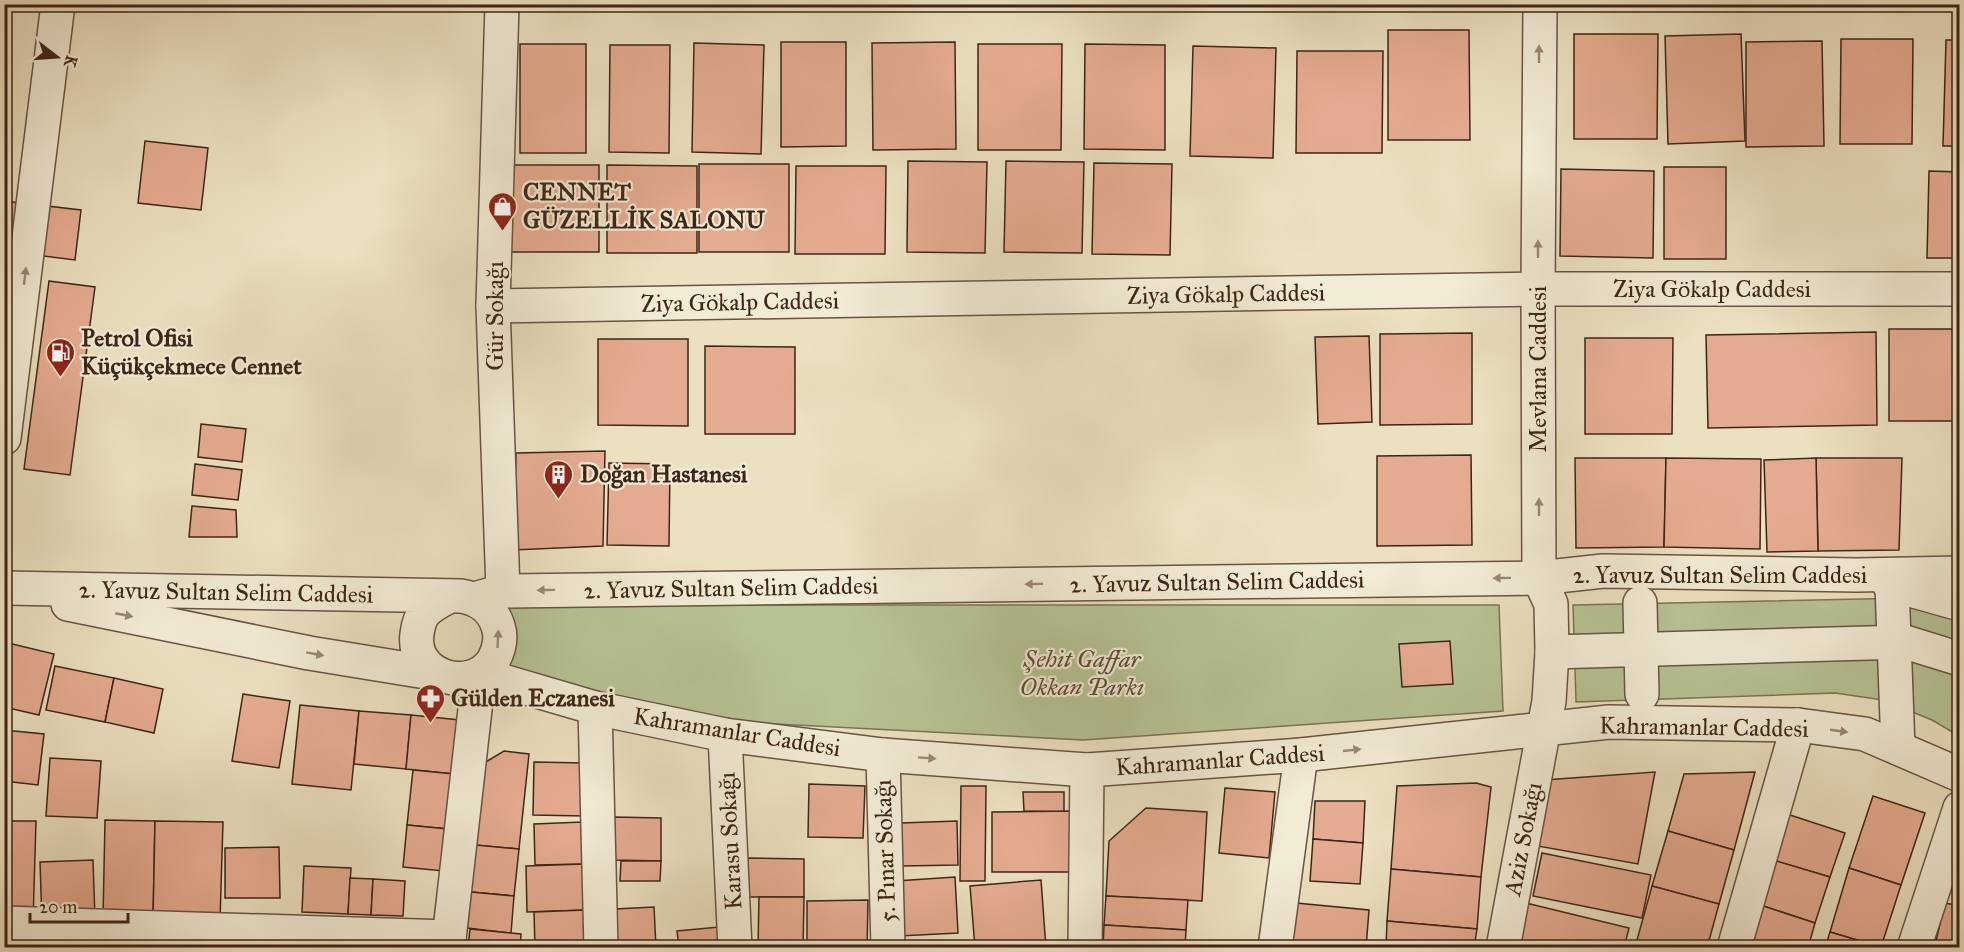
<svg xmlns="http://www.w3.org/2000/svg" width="1964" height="952" font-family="'IM FELL Great Primer',serif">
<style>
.green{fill:#b6c293;stroke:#7a7455;stroke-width:1.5}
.building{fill:#e5ab90;stroke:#3e2517;stroke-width:1.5}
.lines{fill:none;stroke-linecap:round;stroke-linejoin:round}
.minor-casing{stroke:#695441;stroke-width:36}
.minor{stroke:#f2ebd6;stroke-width:33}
.oneway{fill:#988876}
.labels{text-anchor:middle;stroke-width:4.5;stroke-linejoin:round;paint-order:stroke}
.poi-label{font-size:24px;font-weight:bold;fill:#3e2517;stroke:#f2ebd6;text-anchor:start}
.street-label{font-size:24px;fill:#3e2517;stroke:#f2ebd6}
.park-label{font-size:24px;font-style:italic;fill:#5c4c36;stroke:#f2ebd6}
</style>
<rect width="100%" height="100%" fill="#ebe0c0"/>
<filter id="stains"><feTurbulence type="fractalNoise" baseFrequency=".00333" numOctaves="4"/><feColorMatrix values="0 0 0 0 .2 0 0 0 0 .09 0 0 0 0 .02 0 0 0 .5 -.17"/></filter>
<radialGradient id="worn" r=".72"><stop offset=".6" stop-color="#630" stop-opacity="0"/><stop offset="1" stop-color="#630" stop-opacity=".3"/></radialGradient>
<!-- green -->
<g class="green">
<polygon points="1959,597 1959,736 1932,720 1883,700 1835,693 1576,702 1573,605"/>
<polygon points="507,605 1499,605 1503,711 1083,740 643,717 501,681"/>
</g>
<!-- building -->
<g class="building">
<polygon points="1388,30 1469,30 1470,140 1388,140"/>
<polygon points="1574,34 1658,34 1657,139 1574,139"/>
<polygon points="1741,34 1745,141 1668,144 1665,36"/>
<polygon points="1841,39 1913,39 1912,144 1840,144"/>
<polygon points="1946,40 1960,40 1960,146 1943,146"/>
<polygon points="1822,41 1824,146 1746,147 1746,42"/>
<polygon points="781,42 846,42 846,146 781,147"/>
<polygon points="955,42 956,149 873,150 872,43"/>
<polygon points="694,43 764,45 761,154 692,152"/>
<rect x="520" y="44" width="66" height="109"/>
<polygon points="978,44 1062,44 1061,150 978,150"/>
<polygon points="1085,44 1165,45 1165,150 1084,149"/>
<polygon points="610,45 670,45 669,153 609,152"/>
<polygon points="1193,46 1276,48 1273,158 1190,156"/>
<polygon points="1297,51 1383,51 1382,153 1296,153"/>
<polygon points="145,141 208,148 201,210 138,203"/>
<polygon points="908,161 987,162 985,253 907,252"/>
<polygon points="1006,161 1084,162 1082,253 1004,252"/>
<polygon points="1094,163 1172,164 1170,255 1092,254"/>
<rect x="699" y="164" width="90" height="88"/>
<rect x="509" y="165" width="90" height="87"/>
<polygon points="607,165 697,166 697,253 607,253"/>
<polygon points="796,166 886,166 885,254 795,254"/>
<rect x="1664" y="167" width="62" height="92"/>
<polygon points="1561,169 1654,171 1653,258 1560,256"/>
<polygon points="1929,171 1960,172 1960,258 1927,258"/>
<polygon points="4,201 81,210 75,260 4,251"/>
<polygon points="49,281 95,287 70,475 24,469"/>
<rect x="1889" y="329" width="71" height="92"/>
<polygon points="1876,332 1877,425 1708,428 1706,335"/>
<polygon points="1472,333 1472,424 1380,425 1380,334"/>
<polygon points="1369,336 1372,422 1318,424 1315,337"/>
<polygon points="1585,338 1673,338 1672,434 1585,434"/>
<polygon points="598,339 688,339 688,426 598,425"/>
<polygon points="705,346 795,347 795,434 705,434"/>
<polygon points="201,424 246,429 242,462 198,457"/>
<polygon points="605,451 603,546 513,550 516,453"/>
<polygon points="1471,455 1472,545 1377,546 1377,456"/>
<polygon points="1575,458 1666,458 1664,547 1576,548"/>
<polygon points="1666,458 1761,459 1760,549 1664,547"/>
<polygon points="1816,458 1902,458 1899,550 1818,551"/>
<polygon points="1816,458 1818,551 1767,552 1764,460"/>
<polygon points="609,463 670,464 669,546 607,545"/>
<polygon points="195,464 242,470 238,500 192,495"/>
<polygon points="1955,464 1960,464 1960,550 1954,550"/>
<polygon points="192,506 236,510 237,537 189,537"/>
<polygon points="1450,641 1453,684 1402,687 1399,644"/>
<polygon points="4,642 54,654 39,715 4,707"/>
<polygon points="55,666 114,678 105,722 46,710"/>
<polygon points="114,678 163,689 154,733 105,722"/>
<polygon points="243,694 290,701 279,768 232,761"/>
<polygon points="300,705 359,711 351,790 292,784"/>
<polygon points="359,711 411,715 406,769 354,764"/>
<polygon points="411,715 460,720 454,774 406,769"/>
<polygon points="4,730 44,734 38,785 4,781"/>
<polygon points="504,751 529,754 519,849 475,845 484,763"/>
<polygon points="50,758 101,761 97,818 46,816"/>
<polygon points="534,762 585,763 584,816 533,815"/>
<polygon points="413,770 454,774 448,829 407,825"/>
<polygon points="1655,772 1638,864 1532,845 1544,780"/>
<polygon points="1755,772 1734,850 1668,831 1684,774"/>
<polygon points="1476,783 1491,787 1481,877 1391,869 1397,786"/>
<polygon points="809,784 865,786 863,838 808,837"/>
<polygon points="961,786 986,786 985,881 960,881"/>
<polygon points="1225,788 1275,792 1269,858 1219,853"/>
<polygon points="1023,792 1064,792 1064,812 1024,811"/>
<polygon points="1873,796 1925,813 1901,885 1849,868"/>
<polygon points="1315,801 1365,801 1363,843 1313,839"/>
<polygon points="1146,808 1207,812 1202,901 1106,896 1109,841"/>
<polygon points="1072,811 1072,872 992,872 992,812"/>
<polygon points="1787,814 1845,833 1830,877 1773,860"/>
<polygon points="614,817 661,818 661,861 613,860"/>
<polygon points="105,820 155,821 153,919 103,918"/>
<polygon points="4,821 36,821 33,922 4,922"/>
<polygon points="155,821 223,822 220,920 153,919"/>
<polygon points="957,821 958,865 902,866 901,823"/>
<polygon points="583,822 585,864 535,865 534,824"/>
<polygon points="407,825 448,829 444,871 403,867"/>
<polygon points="1668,831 1734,850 1719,904 1652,886"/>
<polygon points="1313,839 1363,843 1360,884 1310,881"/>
<polygon points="475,845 519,849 514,896 471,892"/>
<polygon points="279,847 280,898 225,898 225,848"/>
<polygon points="1542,853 1651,875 1642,918 1533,896"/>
<polygon points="748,858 804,859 804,897 748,897"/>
<polygon points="93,860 95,920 42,922 40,862"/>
<polygon points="1773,860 1830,877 1815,923 1760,905"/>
<polygon points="621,861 661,861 660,881 620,881"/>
<polygon points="585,864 586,910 527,912 526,866"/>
<polygon points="304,866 351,868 348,914 302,912"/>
<polygon points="1849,868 1901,885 1881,947 1830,932"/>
<polygon points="1391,869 1481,877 1477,929 1387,921"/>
<polygon points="955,877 958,933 899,936 896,881"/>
<polygon points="350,878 373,879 371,915 348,914"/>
<polygon points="373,879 405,881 403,916 371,915"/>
<polygon points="1041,880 1046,948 975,948 970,886"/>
<polygon points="1652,886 1719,904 1707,948 1664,948 1637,940"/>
<polygon points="471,892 514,896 511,933 467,928"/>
<polygon points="1106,896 1188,900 1186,930 1104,925"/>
<polygon points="759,897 804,897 803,948 758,948"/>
<polygon points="868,900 867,948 807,948 807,901"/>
<polygon points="1296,903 1369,910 1366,948 1292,948"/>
<polygon points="1526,903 1629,928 1624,948 1545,948 1518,941"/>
<polygon points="1945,903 1960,906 1960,947 1936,941"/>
<polygon points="1760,905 1815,923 1808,948 1766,948 1749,942"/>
<polygon points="654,907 656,948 616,948 615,909"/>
<polygon points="586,910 587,948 535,948 534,912"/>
<polygon points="1387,921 1477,929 1474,948 1386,948"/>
<polygon points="1104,925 1186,930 1185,948 1103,948"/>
<polygon points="719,927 721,948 679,948 677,931"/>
<polygon points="470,929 521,934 520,948 468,948"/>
<polygon points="1830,932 1881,947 1881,948 1825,948"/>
<rect x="83" y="935" width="43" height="13"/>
<polygon points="1637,940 1664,948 1635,948"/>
<rect x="126" y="944" width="42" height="4"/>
</g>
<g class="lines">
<defs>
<g id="minor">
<polyline points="502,4 493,306 503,591"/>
<polyline points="493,306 1538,289 1960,289"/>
<polyline points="4,438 58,4"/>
<polyline points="1889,584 1960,604"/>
<polyline points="1892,585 1898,748"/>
<path d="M4,588L461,596C479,599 492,608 498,626C502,638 499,650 493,661C470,695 411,676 417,634C418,626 420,618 425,612C431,606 440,601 448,597"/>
<polyline points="474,599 503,591 1539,578 1603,571 1857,575 1960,573"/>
<polyline points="1640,603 1642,694"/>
<polyline points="68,604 309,653 438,674"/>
<polyline points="1552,652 1905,642 1960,659"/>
<polyline points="595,708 601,948"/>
<polyline points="725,735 735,948"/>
<polyline points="883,755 888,948"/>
<polyline points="4,923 449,937"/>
<polyline points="448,948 479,674 595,708 725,735 883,755 1087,770 1301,755 1609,722 1798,725 1865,734 1960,775"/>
<polyline points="1085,948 1087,770"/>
<polyline points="1275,948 1301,755"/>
<polyline points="1503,948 1549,701 1552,652 1551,604 1539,578 1538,289 1540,4"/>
<polyline points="1734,948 1798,725"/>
<polyline points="1914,948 1960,808"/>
</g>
</defs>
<!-- minor casing -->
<use href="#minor" class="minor-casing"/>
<!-- minor -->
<use href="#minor" class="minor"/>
</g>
<!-- one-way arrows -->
<defs><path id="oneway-solid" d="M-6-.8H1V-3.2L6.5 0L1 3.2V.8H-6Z" transform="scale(1.5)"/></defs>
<g class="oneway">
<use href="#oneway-solid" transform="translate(1539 54) rotate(-90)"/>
<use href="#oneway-solid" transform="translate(1538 249) rotate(-90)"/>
<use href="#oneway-solid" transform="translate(25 276) rotate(-83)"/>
<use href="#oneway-solid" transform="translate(1539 507) rotate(-90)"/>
<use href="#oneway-solid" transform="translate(1502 578) rotate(179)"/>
<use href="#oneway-solid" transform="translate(1034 584) rotate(179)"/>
<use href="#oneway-solid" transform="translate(546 590) rotate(179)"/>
<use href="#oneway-solid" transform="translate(124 615) rotate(11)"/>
<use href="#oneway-solid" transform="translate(498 639) rotate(-87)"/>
<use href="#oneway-solid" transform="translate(315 654) rotate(10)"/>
<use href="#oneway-solid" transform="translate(1839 731) rotate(8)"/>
<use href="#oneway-solid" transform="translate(1352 750) rotate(-6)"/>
<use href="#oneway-solid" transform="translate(927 758) rotate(4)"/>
</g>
<!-- icons -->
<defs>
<symbol id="shop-pin" viewBox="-11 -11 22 30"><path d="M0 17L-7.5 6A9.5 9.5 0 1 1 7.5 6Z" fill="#8f2418" stroke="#f2ebd6"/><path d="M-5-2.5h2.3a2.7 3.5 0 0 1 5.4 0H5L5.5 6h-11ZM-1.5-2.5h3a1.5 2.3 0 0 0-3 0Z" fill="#fff"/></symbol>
<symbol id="fuel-pin" viewBox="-11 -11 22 30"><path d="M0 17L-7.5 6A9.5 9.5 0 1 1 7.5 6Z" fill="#8f2418" stroke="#f2ebd6"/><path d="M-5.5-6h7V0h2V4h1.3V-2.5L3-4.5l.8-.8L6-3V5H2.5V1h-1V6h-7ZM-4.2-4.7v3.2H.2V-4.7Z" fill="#fff"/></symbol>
<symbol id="building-pin" viewBox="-11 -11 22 30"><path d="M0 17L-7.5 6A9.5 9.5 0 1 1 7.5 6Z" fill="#8f2418" stroke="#f2ebd6"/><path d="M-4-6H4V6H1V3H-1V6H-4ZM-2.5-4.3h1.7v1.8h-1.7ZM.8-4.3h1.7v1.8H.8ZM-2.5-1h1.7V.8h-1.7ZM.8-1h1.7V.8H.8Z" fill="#fff"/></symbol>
<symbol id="pharmacy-pin" viewBox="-11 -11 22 30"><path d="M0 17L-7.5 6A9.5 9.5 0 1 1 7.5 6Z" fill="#8f2418" stroke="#f2ebd6"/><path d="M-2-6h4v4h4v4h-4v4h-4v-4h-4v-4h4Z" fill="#fff"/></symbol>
</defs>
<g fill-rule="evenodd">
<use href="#shop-pin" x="486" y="190" width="33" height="45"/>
<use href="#fuel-pin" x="44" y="336" width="33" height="45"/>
<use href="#building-pin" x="542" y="458" width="33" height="45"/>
<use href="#pharmacy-pin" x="414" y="682" width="33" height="45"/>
</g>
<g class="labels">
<!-- poi labels -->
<g class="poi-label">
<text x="523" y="200">CENNET<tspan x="523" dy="28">GÜZELLİK SALONU</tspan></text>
<text x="81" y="346">Petrol Ofisi<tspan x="81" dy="28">Küçükçekmece Cennet</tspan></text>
<text x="580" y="482">Doğan Hastanesi</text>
<text x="451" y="706">Gülden Eczanesi</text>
</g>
<!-- street labels -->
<g class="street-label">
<text x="1712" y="297">Ziya Gökalp Caddesi</text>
<text transform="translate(1226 294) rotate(-1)" y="8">Ziya Gökalp Caddesi</text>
<text transform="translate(740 302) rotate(-1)" y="8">Ziya Gökalp Caddesi</text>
<text transform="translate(495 316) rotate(-90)" y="8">Gür Sokağı</text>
<text transform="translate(1538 369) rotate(-90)" y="8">Mevlana Caddesi</text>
<text x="1720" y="583">2. Yavuz Sultan Selim Caddesi</text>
<text transform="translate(1217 582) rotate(-1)" y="8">2. Yavuz Sultan Selim Caddesi</text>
<text transform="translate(731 588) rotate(-1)" y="8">2. Yavuz Sultan Selim Caddesi</text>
<text transform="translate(226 592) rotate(1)" y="8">2. Yavuz Sultan Selim Caddesi</text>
<text transform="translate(1704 727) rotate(1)" y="8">Kahramanlar Caddesi</text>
<text transform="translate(737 732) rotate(9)" y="8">Kahramanlar Caddesi</text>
<text transform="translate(1220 760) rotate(-4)" y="8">Kahramanlar Caddesi</text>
<text transform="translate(1523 839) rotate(-79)" y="8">Aziz Sokağı</text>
<text transform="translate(730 841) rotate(-93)" y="8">Karasu Sokağı</text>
<text transform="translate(885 851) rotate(-92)" y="8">5. Pınar Sokağı</text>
</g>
<!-- park labels -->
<g class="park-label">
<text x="1082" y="667">Şehit Gaffar<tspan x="1082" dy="28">Okkan Parkı</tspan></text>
</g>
</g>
<!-- margin -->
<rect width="1964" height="952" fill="none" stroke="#ebe0c0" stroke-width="24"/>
<rect x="6" y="6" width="1952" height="940" fill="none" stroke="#3e2517" stroke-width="3"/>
<rect x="12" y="12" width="1940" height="928" fill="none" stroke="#3e2517" stroke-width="1.5"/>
<!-- north arrow -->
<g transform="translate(57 57) rotate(107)" stroke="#f2ebd6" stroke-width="4.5" paint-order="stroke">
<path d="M0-4.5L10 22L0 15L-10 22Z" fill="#3e2517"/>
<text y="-9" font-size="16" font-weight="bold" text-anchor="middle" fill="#3e2517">K</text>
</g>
<!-- scale -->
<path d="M30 913v9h98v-9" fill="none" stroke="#3e2517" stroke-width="3"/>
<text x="39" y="913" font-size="18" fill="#3e2517" stroke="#f2ebd6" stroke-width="4.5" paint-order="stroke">20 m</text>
<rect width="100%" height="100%" filter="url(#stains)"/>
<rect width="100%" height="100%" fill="url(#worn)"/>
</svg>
